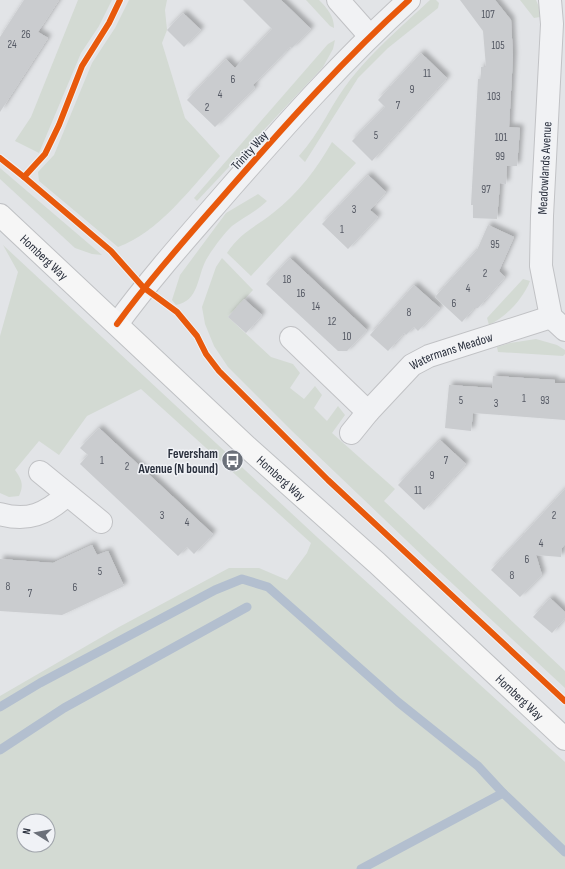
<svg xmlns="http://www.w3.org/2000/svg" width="565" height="869" font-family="'Sofia Sans Condensed',sans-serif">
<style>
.green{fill:#d3dad3;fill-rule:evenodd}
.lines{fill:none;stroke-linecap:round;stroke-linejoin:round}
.stream{stroke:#b3bfcf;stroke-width:9}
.building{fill:#cacccf;filter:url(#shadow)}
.street-casing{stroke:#c1c2c5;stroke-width:24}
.primary-casing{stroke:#bfc1c4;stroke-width:24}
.street{stroke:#f1f2f4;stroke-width:22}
.primary{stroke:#f6f6f6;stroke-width:22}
.cycleway-casing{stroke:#f0f2f6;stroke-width:8}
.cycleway{stroke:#e8590c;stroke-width:6}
.labels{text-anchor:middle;stroke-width:3;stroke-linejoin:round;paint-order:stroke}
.number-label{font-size:11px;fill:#545863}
.street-label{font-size:13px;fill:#2b313e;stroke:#f0f2f6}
.poi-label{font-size:13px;font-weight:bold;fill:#2b313e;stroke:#f0f2f6;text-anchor:end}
</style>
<defs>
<filter id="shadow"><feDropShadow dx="3.5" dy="-3.5" stdDeviation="2" flood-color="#0004"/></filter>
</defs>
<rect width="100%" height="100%" fill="#e2e4e7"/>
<!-- green -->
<g class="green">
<polygon points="78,0 112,0 99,26 81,53 39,153 15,141 31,117"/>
<path d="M129,0H167L165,10L167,30L162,43L185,118L220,156C192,187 158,233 118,247L39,181L38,172L54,155L92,63L115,28Z"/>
<path d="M306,0H319C327,8 334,16 334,28L330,26Z"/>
<path d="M430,0H436L439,3L438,8L388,48L358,78L305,162L299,156C320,133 331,104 350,80C373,51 403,25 430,0Z"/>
<polygon points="520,0 536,0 539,7 540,17 534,18"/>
<polygon points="335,40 333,49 323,67 197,201 194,198 328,44"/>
<path d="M332,142L356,163L251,276L227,253C241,232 254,228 273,213C298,194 317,168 332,142Z"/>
<polygon points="0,168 102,255 92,254 75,248 0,179"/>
<path d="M258,194L267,201C257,211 244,217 232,226C225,232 211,251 206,260C197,277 199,301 176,305L172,300L180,275L226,213Z"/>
<path d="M3,245L317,537L565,762V869H0V696L119,627L229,568H259L287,580L307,553L311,543L141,389L87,416L59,455L39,441L15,470C22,480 24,485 19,496L9,497L0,493V336L18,272ZM24,821H48V845H24Z"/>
<polygon points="222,258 253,290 228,317 271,357 293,364 300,373 290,388 304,399 315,386 322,395 314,408 327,421 338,406 345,415 332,433 395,489 384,501 565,671 565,688 428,561 292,431 228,367 214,346 205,324 202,307 216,267"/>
<path d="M523,279L530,281C523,299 506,317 489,325L487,318Z"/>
<polygon points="536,339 557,345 565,350 565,354 563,356 498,352 497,347 510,343"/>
</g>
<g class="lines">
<!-- stream -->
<g class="stream">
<polyline points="0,707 40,683 215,590 242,579 268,587 398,702 478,766 503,793 565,852"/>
<polyline points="0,750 64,708 247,607"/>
<polyline points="361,869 503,793"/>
</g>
</g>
<!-- building -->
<g class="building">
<polygon points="24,0 59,0 38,32 48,38 0,112 0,37"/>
<polygon points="243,0 281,0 311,29 292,48 290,47 253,85 255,88 215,127 187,100 226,59 235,68 272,29"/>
<polygon points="460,0 495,0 511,20 513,56 509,127 520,128 517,166 507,166 506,184 500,183 497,219 473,218 473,205 471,205 478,79 481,79 481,67 486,67 483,31"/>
<polygon points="183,13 201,30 184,47 167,30"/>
<polygon points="421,53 447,78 372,161 352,141 385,107 378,100"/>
<polygon points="368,175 386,192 370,210 378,217 348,249 322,224"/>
<polygon points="488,225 514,237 499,271 505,277 478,308 474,308 462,322 435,297 477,250"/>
<polygon points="290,258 367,330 347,351 338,351 266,284"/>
<polygon points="414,285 440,308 418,331 414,327 406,335 404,333 388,351 370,335"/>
<polygon points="244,299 262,315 246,333 228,317"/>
<polygon points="493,376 555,380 555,383 565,383 565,420 473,413 471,431 445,428 449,385 492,388"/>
<polygon points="99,428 213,534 194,554 187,547 178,556 80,464 88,455 80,448"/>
<polygon points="440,440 466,464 424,510 398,485"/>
<polygon points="565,489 565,544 562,548 561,557 536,555 542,575 520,597 491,570"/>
<polygon points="92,545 97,555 108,551 124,586 62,615 0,611 0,559 53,563"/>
<polygon points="550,598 565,612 565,618 552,633 533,617"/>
</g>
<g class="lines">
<defs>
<g id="street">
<polyline points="338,0 369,35"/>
<polyline points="550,0 552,24 542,216 541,266 551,317 565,330"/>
<path d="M117,324C152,276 192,232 231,187C288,122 345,58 409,0"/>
<path id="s1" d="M291,338L368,412L412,365L429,356L551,317"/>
<polyline points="351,433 368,412"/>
<polyline points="40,472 101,522"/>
<path d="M0,514C28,522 46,514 67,495"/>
</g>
<g id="primary">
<path id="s2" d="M0,215L247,447L377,563L565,739"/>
</g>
</defs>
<!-- street casing -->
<use href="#street" class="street-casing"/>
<!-- primary casing -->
<use href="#primary" class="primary-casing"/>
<!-- street -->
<use href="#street" class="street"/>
<!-- primary -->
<use href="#primary" class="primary"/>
<defs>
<g id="cycleway">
<polyline points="0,158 24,177 45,154 59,125 82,66 109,23 120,0"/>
<polyline points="24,177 111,251 143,287 177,312 197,336 206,354 219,371 328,480 565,701"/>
<path d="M117,324C152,276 192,232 231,187C288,122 345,58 409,0"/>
</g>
</defs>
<!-- cycleway casing -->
<use href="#cycleway" class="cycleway-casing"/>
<!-- cycleway -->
<use href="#cycleway" class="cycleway"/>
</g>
<!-- icons -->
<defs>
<symbol id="bus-disc" viewBox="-11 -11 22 22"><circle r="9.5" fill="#6b7079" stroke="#f0f2f6"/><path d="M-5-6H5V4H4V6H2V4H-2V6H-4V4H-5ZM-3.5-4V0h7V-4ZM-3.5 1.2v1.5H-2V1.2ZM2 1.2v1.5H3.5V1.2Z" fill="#fff"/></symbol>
</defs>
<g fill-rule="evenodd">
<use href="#bus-disc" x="220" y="448" width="25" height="25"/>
</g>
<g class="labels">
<!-- number labels -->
<g class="number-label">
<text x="488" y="18">107</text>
<text x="26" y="38">26</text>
<text x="12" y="48">24</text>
<text x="498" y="49">105</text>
<text x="427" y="77">11</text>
<text x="233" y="83">6</text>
<text x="412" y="93">9</text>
<text x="220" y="98">4</text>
<text x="494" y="100">103</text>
<text x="398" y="109">7</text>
<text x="207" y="111">2</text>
<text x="376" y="139">5</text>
<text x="501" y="141">101</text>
<text x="500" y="160">99</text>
<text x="486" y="193">97</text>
<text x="354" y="213">3</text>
<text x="342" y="233">1</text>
<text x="495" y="248">95</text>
<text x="485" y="277">2</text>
<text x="287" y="283">18</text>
<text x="468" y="292">4</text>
<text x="301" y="297">16</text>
<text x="454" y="307">6</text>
<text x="316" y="310">14</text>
<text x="409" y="316">8</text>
<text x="332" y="325">12</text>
<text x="347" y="340">10</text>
<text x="524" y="402">1</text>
<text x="461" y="404">5</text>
<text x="545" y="404">93</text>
<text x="496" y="407">3</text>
<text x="102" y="464">1</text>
<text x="446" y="464">7</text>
<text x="127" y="470">2</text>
<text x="432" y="479">9</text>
<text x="418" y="494">11</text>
<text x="162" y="519">3</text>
<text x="554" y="519">2</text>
<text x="187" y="526">4</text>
<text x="541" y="547">4</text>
<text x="527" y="563">6</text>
<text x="100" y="575">5</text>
<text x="512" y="579">8</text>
<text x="8" y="590">8</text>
<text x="75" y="591">6</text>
<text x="30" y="597">7</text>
</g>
<!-- street labels -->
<g class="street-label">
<text transform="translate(249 150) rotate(-48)" y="5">Trinity Way</text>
<text transform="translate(544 168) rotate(-87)" y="5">Meadowlands Avenue</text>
<text dy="5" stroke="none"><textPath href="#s2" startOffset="61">Homberg Way</textPath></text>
<text dy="5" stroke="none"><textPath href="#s1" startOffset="213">Watermans Meadow</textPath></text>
<text dy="5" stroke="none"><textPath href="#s2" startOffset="385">Homberg Way</textPath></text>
<text dy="5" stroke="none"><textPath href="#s2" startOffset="709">Homberg Way</textPath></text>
</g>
<!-- poi labels -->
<g class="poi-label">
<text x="218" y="458">Feversham<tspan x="218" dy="15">Avenue (N bound)</tspan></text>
</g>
</g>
<!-- north arrow -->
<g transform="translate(36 833) rotate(281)"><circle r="19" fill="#f0f2f6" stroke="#a1a5ac"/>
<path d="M0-3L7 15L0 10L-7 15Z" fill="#6b7079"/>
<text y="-6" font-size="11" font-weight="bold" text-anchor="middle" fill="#2b313e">N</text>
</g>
</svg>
